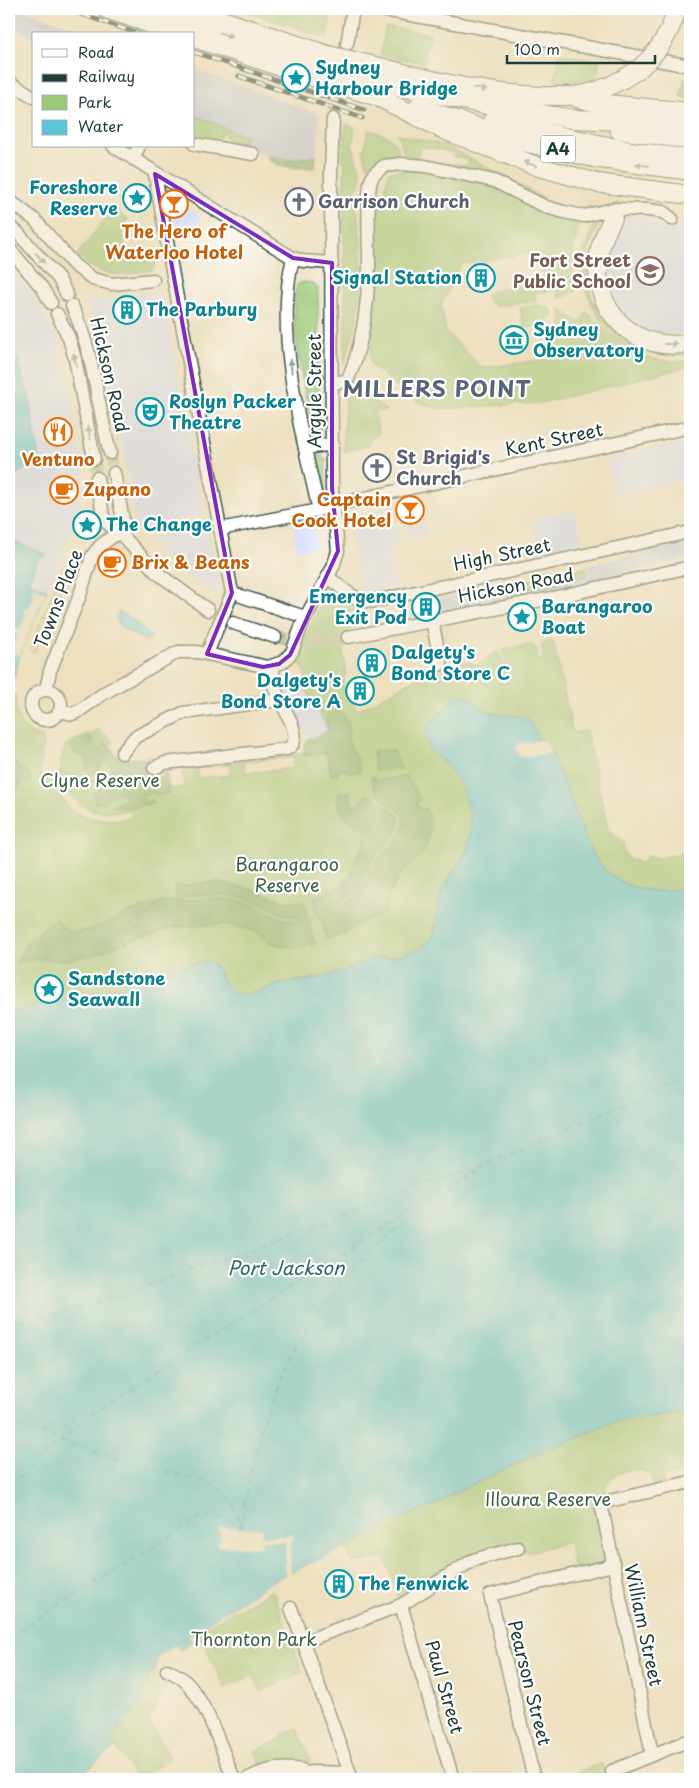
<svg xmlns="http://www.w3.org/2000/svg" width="699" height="1788" font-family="'Playpen Sans',sans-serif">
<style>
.built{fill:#d0daf9}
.industrial{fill:#bac4de}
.green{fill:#9cc977;stroke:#5e8356;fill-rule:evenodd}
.forest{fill:#7dad68;stroke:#4e754e}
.sand{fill:#eeda9e;stroke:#868c69}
.water{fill:#5bc6d6;stroke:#3d8285}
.pier{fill:#ede0bf}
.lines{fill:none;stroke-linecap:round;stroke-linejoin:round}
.ferry{stroke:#316665;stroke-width:1;stroke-dasharray:6 5;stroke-linecap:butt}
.minor-tunnel{stroke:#c4bfa3;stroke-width:12;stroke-dasharray:12 6;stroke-linecap:butt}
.highway-tunnel{stroke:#c4bfa3;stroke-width:18;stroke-dasharray:18 9;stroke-linecap:butt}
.minor-casing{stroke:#3e5549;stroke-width:15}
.highway-casing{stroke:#3e5549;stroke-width:20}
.minor{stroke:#fff;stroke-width:12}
.highway{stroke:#fff;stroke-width:18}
.rail-casing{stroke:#1f3d34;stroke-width:5}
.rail{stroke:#fff;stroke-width:3;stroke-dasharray:9;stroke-linecap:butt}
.minor-bridge-casing{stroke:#3e5549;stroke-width:15;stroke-linecap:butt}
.highway-bridge-casing{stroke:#3e5549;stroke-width:20;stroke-linecap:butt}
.minor-bridge{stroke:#fff;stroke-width:12}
.highway-bridge{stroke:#fff;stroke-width:18}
.oneway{fill:#8f9e9a}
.marked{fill:none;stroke:#7b2cbf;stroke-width:4;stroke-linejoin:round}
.labels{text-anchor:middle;stroke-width:4.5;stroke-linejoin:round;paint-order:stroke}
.shield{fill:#fff;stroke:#627771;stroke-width:1}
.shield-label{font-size:16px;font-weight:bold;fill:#1f3d34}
.culture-label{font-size:18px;font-weight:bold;fill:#0d838f;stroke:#fff;text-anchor:start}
.worship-label{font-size:18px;font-weight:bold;fill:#5b616d;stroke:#fff;text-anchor:start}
.food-label{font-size:18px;font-weight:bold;fill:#c56008;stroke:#fff}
.education-label{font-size:18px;font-weight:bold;fill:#785e54;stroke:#fff;text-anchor:end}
.street-label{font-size:18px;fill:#1f3d34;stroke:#fff}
.park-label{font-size:18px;fill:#3e6045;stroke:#fff}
.water-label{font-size:19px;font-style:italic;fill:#316665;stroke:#fff}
.district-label{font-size:22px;font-weight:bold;letter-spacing:1px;fill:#586678;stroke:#fff}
</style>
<rect width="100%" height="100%" fill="#fff"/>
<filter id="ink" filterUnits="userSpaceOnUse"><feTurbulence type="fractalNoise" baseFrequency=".02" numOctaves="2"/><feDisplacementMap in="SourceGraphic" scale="10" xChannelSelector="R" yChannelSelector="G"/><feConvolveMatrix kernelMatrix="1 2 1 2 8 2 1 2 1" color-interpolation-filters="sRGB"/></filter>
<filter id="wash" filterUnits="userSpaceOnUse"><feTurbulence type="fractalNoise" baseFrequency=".0096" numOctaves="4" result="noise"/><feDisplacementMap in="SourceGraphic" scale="20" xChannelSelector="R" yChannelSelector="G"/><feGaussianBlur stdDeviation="1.12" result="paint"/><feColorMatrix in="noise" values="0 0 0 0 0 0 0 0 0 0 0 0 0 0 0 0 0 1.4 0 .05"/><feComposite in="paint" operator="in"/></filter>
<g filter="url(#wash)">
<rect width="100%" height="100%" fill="#ede0bf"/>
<!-- built -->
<g class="built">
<polygon points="173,199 201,216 196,223 176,227 170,200"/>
<polygon points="690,206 690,332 672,334 652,332 637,324 624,312 615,298 610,281 609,262 613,241 626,216 659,218 664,226 682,225 683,213"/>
<polygon points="9,267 36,299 60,346 69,385 86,483 78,516 47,590 29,583 40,555 17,543 9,547 9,478 39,461 15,359 9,362"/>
<polygon points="157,291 163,300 167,317 203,515 136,528 110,377 96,323 85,303"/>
<polygon points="690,440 690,478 615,495 607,460"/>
<polygon points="420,500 427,533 412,537 408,534 402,505"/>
<polygon points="393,506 400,541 388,546 396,587 362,593 348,522 353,515"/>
<polygon points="575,510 583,546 541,555 533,519"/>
<polygon points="206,522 220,588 218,594 191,579 173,565 147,539 172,534 173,528"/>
<polygon points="312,523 317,547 298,551 293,526"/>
<polygon points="292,677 301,679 328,730 312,739 309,738 282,688 285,681"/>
</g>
<!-- industrial -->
<g class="industrial">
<polygon points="9,9 22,9 93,34 34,34 34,39 9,24"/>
<polygon points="194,69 320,114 316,156 286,161 244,147 247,138 194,115"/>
<polygon points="690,543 690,558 414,619 411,605"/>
</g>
<!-- green -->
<g class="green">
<polygon points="239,9 299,9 331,15 327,38"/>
<polygon points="388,27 430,34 424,63 381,55 385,28"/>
<polygon points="560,54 600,61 596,78 576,82 554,81"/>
<polygon points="194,115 246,137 243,143 240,144 227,139 225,135 222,132 220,138 194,134"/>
<path d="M346,124L355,127L352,148H354C354,157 358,163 361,172C362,178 357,189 353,194C362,222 363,277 359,306C356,326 349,346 344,366C348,298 341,230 345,162L342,161Z"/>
<path d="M368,130C383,134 397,136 398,154L385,157L367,166L363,150H365Z"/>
<polygon points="396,134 447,146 544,198 538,198 453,167 454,163 467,166 469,159 452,156 452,152 420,146 417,158 404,155 400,138"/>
<path d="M402,169L431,170L496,185L577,219L579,223L571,265L576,291L559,299L557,290L535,293L536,301L495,306L488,301L486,295L489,292L552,280L523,254L461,264L441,305L446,332L482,368L541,360L562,326L561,310L580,323L587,312C621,345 640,365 690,361V366L541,403L439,409L418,402L373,367L370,361L378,271L379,207L380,200L384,194L389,172Z"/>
<path d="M113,209L128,219L122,230L128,263L156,259L155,266L152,270C117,275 105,281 77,255Z"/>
<path d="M604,217C596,230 589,242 587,257C580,317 633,360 690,351V354C670,357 652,356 633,348C601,333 578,290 583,255C585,242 593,231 596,218Z"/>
<path d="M303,282L313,283L318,288L320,430H313C307,405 285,303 298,284Z"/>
<path d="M537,305L550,308L553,313C550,326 535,326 524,328L520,308Z"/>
<polygon points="355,387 387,411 374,411 379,433 370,440 369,446 343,452 345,398"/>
<polygon points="320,455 326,460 325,494 318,490 313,459 314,457"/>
<polygon points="585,568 587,576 510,593 508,585"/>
<path d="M330,589L338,591L366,612L355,616L343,653L346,673L342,685L357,711L433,669L432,666L461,661L479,665L490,655L498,652L505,666L507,664L502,650L532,644L537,649V659L543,660L542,645L548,641H553L573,733L586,731L608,830L624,843L623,848L626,856L641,864L647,856L661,858L690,851V887C658,895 621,891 599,863C587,848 581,829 575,811C566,787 556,764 546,740L539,741L517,716C498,715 481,713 469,696L450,701C444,712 430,719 427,730C421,748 445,761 453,773C461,784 469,802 471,815C475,849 459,860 444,887C434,903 441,926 430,941C423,950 404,956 392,957C389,958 385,957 381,957C370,960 360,966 349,969C328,977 308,979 286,982C280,983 274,986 269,988C234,1001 230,995 214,964L207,961L160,972L141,983L9,1011V693L16,696C12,715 23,735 43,737C45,750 38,763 40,776L61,773V760L66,744L89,733L91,736L98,729L113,741L109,747L113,749L114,755L131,759L153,756L143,766L146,775L154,780L161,777L167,770L313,753L328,730L303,683H306C306,671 305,670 297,662V660L313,619ZM293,757L294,768L245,773L244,762ZM230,764L231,775L198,778L197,768ZM182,769L184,787L169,789L167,773ZM66,788C83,815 102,813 130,810L132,818C101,822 76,822 58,793Z"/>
<path d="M672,1413L690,1416V1471L663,1477L664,1484L654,1486L649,1474C635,1464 608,1472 605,1490L609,1562L574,1570L569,1542L521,1554L519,1546L399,1600L387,1562L382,1557L360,1562H352L345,1547L379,1530L378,1528L437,1504L455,1493L527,1459L614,1422Z"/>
<polygon points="273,1590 302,1672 261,1692 253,1675 225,1688 198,1631"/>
<polygon points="156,1663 156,1673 166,1683 149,1722 171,1758 137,1779 117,1748 110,1741 121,1725 139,1707 136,1705"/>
<polygon points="297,1728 311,1761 283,1760 260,1764 255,1751 283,1738 281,1735"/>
<polygon points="601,1763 609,1779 560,1779"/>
</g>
<!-- forest -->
<g class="forest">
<path d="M268,155L286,160L316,156L315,168C300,168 281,169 268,160Z"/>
<polygon points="338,710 347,720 349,726 348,736 351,748 358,760 360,772 348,773 347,770 338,771 338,775 333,774 331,776 327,755 324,753 304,756 304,746 309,738 312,739 328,730 326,716"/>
<path d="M87,736L92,738V743L99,750L104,746V743L113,749L114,755L124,758L143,760L144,772C152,782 158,780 166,772L169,794L156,795L153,792L141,797V801H152L153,803L129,808L111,806L127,800L124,794L117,792L103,802L94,803L96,801L93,795L96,790L101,789L102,783L97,784L93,782L96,777H100L105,782L109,780L111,772L110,764L104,761L98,771L91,775L86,769L87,760L83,756L76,755L71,746L82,738Z"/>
<polygon points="392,750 401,768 375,771 373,752"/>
<polygon points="11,758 23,772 26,770 31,778 30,782 28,783 26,781 20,785 15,792 9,781 9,761"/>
<path d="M406,776L421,800L416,802L420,810L426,808C432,819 430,842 423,853C419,859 411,863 405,869C398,877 394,886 390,896L380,893L382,886L377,883L380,875L372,870C375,864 378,858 383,854C391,844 405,837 404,822C403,802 375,806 371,777H375V781Z"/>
<path d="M342,791V793L350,792L352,805L362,803L363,799L366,795C374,795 376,801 383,804C419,822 387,840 374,859L361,851L365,842V828C360,829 360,826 355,824C342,817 338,808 337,795Z"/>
<path d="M359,852L372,861L358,891L325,911L317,914L315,908L316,903L314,897C331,892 346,888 352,871C355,865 356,859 359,852Z"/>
<path d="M371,872L377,875L373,884L378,886L375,894L389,898L383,914L359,924L343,935L326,939L322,920L316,917C326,914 357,899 362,891C366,885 367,878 371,872Z"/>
<path d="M215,882C225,884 236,885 246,888C265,893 283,904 303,901L308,916C283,921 275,907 253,900C228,893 202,894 176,897L174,887Z"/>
<path d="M211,898C222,899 234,899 246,902C274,910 281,929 312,917C308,927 312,936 316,944L314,945L308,943L306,946L291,947L276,945L269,942L255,931L227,924L174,927L125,943L120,933L140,926L138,919L158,913L155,904L169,901Z"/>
<path d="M153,905L155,912L134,918L136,924L117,933L121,944C102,953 85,958 64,960C48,961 32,957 16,963L26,943L55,918L61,924L60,926L73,932L82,931L104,925L127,913Z"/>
</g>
<!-- sand -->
<polygon class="sand" points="64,564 69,566 35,651 34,652 30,650"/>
<!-- water -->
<g class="water">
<polygon points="15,359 18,360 30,400 39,461 9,478 9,362"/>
<polygon points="17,543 46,554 45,557 40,556 29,582 47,590 20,655 15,677 9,680 9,547"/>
<path d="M119,611C132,618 142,626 151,638L145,641L122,628L116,619Z"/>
<path d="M460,694C471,694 477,706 487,711C500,717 514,714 527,718L539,740H546C555,763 566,787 575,811C581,829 587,848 599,863C621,892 658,895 690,887V1416L672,1413L614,1422L527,1459L455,1493L437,1504L379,1528V1530L365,1538L276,1579L197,1629L201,1638L196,1641L191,1633L177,1643L188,1636L192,1641L184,1647L185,1648L180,1650L175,1644L159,1656L136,1705L139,1707L121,1725L110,1741L117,1748H114L75,1779H9V1011L141,983L160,972L207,961L214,964L226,988L241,995H252L285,982H297L325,977L349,969L371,959L393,957L419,949L428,943L433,936L442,889L462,860L468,849L471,830L470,814L461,787L453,773L429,748L426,740V732L430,724L447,707L455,695Z"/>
</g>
<!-- pier -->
<g class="pier">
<polygon points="33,587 46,592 20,655 11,652 18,635 14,633 16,629 20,630 26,614 23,613 25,608 28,609 35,594 31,592"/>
<polygon points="546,740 551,753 522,757 517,753 516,748 520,743"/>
<polygon points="222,1527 263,1529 261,1536 284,1537 291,1533 295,1538 291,1541 290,1569 292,1573 286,1575 285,1572 286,1542 260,1540 263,1547 217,1546 220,1540 220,1533 218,1528"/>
</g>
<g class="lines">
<!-- ferry -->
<g class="ferry">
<polyline points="9,1322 49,1316 101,1302 488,1164 690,1075"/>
<path d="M9,1422C73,1448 140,1465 207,1482C230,1492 234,1505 241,1527"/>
<polyline points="9,1486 92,1413 189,1350 485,1165"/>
<path d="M241,1528C247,1489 254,1448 267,1410C292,1337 342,1274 401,1226C426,1206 453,1189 478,1171"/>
<path d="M9,1636L199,1519C215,1515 228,1515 240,1527"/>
</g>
</g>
</g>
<g filter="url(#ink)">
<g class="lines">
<!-- minor-tunnel -->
<g class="minor-tunnel">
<polyline points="333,119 341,78"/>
<polyline points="110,453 114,473"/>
<polyline points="94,459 97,478"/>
<path d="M275,637C300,642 322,642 348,637"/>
</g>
<!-- highway-tunnel -->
<g class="highway-tunnel">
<polyline points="671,122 682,102 690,80"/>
<polyline points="613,218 653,153"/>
</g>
<defs>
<g id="minor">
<polyline points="378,9 690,66"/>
<polyline points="347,44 352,15"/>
<polyline points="9,82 34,97"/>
<polyline points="194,144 253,154"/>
<polyline points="113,146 293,258 303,261 332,263"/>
<polyline points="133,159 139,146"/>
<polyline points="155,174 173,276 232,593"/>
<polyline points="9,200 35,220 74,265 93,279 112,284 153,280"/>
<polyline points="9,226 17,232 59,279 67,295"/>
<polyline points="9,248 43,289 51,303"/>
<path d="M293,258C274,332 302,436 319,510"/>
<path d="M72,306C94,353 97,404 110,453"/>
<polyline points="57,314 69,338 75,359 94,459"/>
<path d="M333,383L345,381L348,379C363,345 368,303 369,265C369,238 367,211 370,184L373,175L384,166L401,164L425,166L494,181L546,207L564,212L584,216L613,209L648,210L663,212L672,219"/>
<polyline points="305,448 333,444"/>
<polyline points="114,473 123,520 123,525 119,532"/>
<polyline points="97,478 103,516 107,523 119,532 156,572 208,610"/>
<polyline points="220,529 319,510 351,501 690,427"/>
<path d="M328,577C342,588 356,603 375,601L690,532"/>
<polyline points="232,593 305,617"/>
<polyline points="432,621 441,664"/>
<polyline points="303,622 333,567 338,551 332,488 331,171 333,119"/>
<polyline points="233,623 275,637"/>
<polyline points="348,637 552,598 690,567"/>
<polyline points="207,654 216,631"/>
<polyline points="46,690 50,671 80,595 92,556 101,545 119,532"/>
<circle cx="46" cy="705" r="15"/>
<polyline points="60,711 72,714 79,711 104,693 178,652 197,652 268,667 283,662 292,652"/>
<polyline points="122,753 135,737 183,713 279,700"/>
<path d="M154,768L165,763L287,749C308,738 279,704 274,686C273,680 273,673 273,667"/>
<polyline points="401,1605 453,1779"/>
<polyline points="291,1608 352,1779"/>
<polyline points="303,1642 401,1605 473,1560 518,1548"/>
<path d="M167,1670C173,1673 180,1676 184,1680C208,1703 221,1749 234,1779"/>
<polyline points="652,1754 601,1503 690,1482"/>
<path d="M247,1779C265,1769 282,1766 302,1770"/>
<polyline points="272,1779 312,1772 349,1773"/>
<polyline points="534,1779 490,1595 613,1565"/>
<polyline points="614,1779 612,1771 690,1740"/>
</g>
<g id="highway">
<polyline points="106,9 180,34"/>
<polyline points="146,9 299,59"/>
<polyline points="189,9 304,47"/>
<polyline points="194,38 296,72"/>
<path d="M384,68C437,82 491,95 546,96C559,96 572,97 585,94C604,90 620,82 636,71"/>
<polyline points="381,83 486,105 573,119 690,124"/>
<polyline points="378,97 444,130 536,166 597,183 690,195"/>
<polyline points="577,98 597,103 690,112"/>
<polyline points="418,107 519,141 594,158 690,171"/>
<polyline points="492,121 631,151 690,159"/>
<polyline points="619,130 690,140"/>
<path d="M613,218C607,230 601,241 599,254C590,310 635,354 690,343"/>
</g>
</defs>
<!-- minor casing -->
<use href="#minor" class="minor-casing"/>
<!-- highway casing -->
<use href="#highway" class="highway-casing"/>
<!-- minor -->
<use href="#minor" class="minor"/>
<!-- highway -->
<use href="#highway" class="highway"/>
<defs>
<g id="rail">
<polyline points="66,9 139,34"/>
<polyline points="194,52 364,110"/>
<polyline points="239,76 362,118"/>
</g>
</defs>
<!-- rail casing -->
<use href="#rail" class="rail-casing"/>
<!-- rail -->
<use href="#rail" class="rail"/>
<defs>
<g id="minor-bridge">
<polyline points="216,631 231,596"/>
<polyline points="292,652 303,622"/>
</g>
<g id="highway-bridge">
<polyline points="304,47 328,55 384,68"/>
<polyline points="299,59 381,83"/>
<path d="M636,71C657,55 670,34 677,9"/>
<polyline points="296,72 378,97"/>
</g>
</defs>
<!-- minor-bridge casing -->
<use href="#minor-bridge" class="minor-bridge-casing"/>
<!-- highway-bridge casing -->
<use href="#highway-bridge" class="highway-bridge-casing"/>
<!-- minor-bridge -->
<use href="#minor-bridge" class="minor-bridge"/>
<!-- highway-bridge -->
<use href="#highway-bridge" class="highway-bridge"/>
</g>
<!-- one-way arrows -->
<defs><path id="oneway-solid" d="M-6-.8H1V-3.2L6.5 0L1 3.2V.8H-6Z" transform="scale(1.25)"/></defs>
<g class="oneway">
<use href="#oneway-solid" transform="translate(226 35) rotate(19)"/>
<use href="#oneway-solid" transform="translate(480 89) rotate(9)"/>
<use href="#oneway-solid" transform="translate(530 164) rotate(-162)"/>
<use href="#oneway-solid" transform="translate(642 165) rotate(-173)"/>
<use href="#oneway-solid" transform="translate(40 258) rotate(48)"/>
<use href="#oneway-solid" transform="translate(671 344)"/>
<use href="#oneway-solid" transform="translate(75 360) rotate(-104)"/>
<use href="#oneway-solid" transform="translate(291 366) rotate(-96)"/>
<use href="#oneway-solid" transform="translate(89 433) rotate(-100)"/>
</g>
</g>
<!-- marked area -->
<path d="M0 0H699V1788H0ZM155,174L293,258L332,263V488L338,551L290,655L279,664L263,667L207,654L232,593Z" fill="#ede0bf" fill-opacity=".55" fill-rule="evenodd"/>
<path class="marked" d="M155,174L293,258L332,263V488L338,551L290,655L279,664L263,667L207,654L232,593Z"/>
<!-- icons -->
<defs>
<symbol id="sight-ring" viewBox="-11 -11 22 22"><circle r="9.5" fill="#fff" stroke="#0f9aa8" stroke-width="1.5"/><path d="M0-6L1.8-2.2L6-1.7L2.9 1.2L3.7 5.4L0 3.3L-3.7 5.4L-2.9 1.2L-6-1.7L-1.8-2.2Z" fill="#0f9aa8"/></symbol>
<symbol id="church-ring" viewBox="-11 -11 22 22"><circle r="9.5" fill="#fff" stroke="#6b7280" stroke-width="1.5"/><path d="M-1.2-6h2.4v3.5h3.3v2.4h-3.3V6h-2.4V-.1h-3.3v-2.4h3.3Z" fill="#6b7280"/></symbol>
<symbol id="bar-ring" viewBox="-11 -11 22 22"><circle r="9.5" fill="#fff" stroke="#e8710a" stroke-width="1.5"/><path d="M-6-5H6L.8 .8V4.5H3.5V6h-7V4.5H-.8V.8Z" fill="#e8710a"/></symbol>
<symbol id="school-ring" viewBox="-11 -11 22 22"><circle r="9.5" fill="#fff" stroke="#8d6e63" stroke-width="1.5"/><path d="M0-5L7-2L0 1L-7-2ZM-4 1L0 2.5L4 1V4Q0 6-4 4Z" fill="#8d6e63"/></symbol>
<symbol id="building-ring" viewBox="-11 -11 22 22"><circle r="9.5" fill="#fff" stroke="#0f9aa8" stroke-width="1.5"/><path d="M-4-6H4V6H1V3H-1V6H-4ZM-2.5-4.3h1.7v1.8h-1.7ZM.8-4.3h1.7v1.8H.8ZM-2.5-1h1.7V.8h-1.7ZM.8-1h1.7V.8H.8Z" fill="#0f9aa8"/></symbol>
<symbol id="museum-ring" viewBox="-11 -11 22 22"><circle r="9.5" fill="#fff" stroke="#0f9aa8" stroke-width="1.5"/><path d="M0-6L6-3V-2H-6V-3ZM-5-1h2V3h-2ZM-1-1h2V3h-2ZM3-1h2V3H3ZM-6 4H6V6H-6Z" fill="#0f9aa8"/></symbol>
<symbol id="theatre-ring" viewBox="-11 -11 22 22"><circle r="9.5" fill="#fff" stroke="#0f9aa8" stroke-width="1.5"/><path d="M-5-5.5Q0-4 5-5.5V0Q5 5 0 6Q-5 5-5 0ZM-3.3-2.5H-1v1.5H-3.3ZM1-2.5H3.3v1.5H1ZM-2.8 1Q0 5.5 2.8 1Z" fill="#0f9aa8"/></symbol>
<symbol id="restaurant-ring" viewBox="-11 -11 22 22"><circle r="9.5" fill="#fff" stroke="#e8710a" stroke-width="1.5"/><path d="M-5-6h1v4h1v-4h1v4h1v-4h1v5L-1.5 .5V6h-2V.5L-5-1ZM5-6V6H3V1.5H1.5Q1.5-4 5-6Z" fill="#e8710a"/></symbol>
<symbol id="cafe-ring" viewBox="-11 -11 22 22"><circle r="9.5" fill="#fff" stroke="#e8710a" stroke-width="1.5"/><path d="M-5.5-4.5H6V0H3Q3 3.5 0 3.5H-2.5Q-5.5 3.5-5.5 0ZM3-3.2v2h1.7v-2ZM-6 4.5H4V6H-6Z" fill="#e8710a"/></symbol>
</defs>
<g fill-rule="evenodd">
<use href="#sight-ring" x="280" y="62" width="32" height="32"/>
<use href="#sight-ring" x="121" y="182" width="32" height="32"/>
<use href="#church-ring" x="283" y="186" width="32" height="32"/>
<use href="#bar-ring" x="158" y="188" width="32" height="32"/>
<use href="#school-ring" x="634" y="255" width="32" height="32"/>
<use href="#building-ring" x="465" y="262" width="32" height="32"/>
<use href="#building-ring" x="111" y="294" width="32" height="32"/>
<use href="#museum-ring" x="498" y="324" width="32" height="32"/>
<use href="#theatre-ring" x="134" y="396" width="32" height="32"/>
<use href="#restaurant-ring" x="42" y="416" width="32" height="32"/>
<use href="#church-ring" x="361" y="452" width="32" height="32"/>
<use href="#cafe-ring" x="48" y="474" width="32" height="32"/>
<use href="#bar-ring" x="394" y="494" width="32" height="32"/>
<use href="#sight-ring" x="71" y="509" width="32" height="32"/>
<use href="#cafe-ring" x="96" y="547" width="32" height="32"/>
<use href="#building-ring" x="410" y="591" width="32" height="32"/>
<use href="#sight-ring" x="506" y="601" width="32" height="32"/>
<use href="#building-ring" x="356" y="647" width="32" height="32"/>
<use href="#building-ring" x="344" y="675" width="32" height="32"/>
<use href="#sight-ring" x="33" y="973" width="32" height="32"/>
<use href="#building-ring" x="323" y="1568" width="32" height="32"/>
</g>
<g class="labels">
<!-- shield labels -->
<rect class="shield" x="540.5" y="135.5" width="35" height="27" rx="4"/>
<g class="shield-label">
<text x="558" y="155">A4</text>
</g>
<!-- culture labels -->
<g class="culture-label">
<text x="315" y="74">Sydney<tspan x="315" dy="21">Harbour Bridge</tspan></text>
<text x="118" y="194" text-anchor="end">Foreshore<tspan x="118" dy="21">Reserve</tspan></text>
<text x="462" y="284" text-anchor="end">Signal Station</text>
<text x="146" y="316">The Parbury</text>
<text x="533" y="336">Sydney<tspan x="533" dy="21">Observatory</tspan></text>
<text x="169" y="408">Roslyn Packer<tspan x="169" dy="21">Theatre</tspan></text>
<text x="106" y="531">The Change</text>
<text x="407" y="603" text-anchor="end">Emergency<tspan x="407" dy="21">Exit Pod</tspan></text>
<text x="541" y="613">Barangaroo<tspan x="541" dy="21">Boat</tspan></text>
<text x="391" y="659">Dalgety's<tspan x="391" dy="21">Bond Store C</tspan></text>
<text x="341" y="687" text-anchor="end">Dalgety's<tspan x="341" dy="21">Bond Store A</tspan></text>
<text x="68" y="985">Sandstone<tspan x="68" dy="21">Seawall</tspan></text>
<text x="358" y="1590">The Fenwick</text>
</g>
<!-- worship labels -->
<g class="worship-label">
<text x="318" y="208">Garrison Church</text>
<text x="396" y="464">St Brigid's<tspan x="396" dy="21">Church</tspan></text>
</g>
<!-- food labels -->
<g class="food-label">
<text x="174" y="238">The Hero of<tspan x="174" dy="21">Waterloo Hotel</tspan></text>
<text x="58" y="466">Ventuno</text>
<text x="83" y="496" text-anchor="start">Zupano</text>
<text x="391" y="506" text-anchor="end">Captain<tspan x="391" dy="21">Cook Hotel</tspan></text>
<text x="131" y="569" text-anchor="start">Brix &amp; Beans</text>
</g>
<!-- education labels -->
<g class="education-label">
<text x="631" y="267">Fort Street<tspan x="631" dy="21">Public School</tspan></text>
</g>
<!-- street labels -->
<g class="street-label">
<text transform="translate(109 375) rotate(77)" y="6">Hickson Road</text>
<text transform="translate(315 391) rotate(-90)" y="6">Argyle Street</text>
<text transform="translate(554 440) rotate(-12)" y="6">Kent Street</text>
<text transform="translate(502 555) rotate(-12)" y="6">High Street</text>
<text transform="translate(516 586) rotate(-11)" y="6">Hickson Road</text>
<text transform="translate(59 599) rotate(-69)" y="6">Towns Place</text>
<text transform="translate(643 1625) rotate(78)" y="6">William Street</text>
<text transform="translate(529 1683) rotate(76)" y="6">Pearson Street</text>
<text transform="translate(444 1687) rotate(74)" y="6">Paul Street</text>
</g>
<!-- park labels -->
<g class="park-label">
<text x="100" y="787">Clyne Reserve</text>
<text x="287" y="871">Barangaroo<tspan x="287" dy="21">Reserve</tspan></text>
<text x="548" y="1506">Illoura Reserve</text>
<text x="254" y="1646">Thornton Park</text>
</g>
<!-- water labels -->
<g class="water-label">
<text x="286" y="1275">Port Jackson</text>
</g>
<!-- district labels -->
<g class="district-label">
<text x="437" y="397">MILLERS POINT</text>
</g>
</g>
<!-- margin -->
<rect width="699" height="1788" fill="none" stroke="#fff" stroke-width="30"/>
<!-- legend -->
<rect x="32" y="32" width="162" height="115" fill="#ffffff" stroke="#a5b1ae"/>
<rect x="42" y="49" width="25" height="8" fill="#ffffff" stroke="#a5b1ae"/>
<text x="78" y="58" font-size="15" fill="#1f3d34">Road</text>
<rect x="42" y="74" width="25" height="8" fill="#1f3d34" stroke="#a5b1ae"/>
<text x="78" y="82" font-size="15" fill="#1f3d34">Railway</text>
<rect x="42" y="95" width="25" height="15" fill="#9cc977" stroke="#a5b1ae"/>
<text x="78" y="108" font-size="15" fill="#1f3d34">Park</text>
<rect x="42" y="120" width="25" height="15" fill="#5bc6d6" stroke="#a5b1ae"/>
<text x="78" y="132" font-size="15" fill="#1f3d34">Water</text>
<!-- scale -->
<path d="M507 55v8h148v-8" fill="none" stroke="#1f3d34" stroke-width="2.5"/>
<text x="514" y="55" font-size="15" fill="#1f3d34" stroke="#ffffff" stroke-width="4" paint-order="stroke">100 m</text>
</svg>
